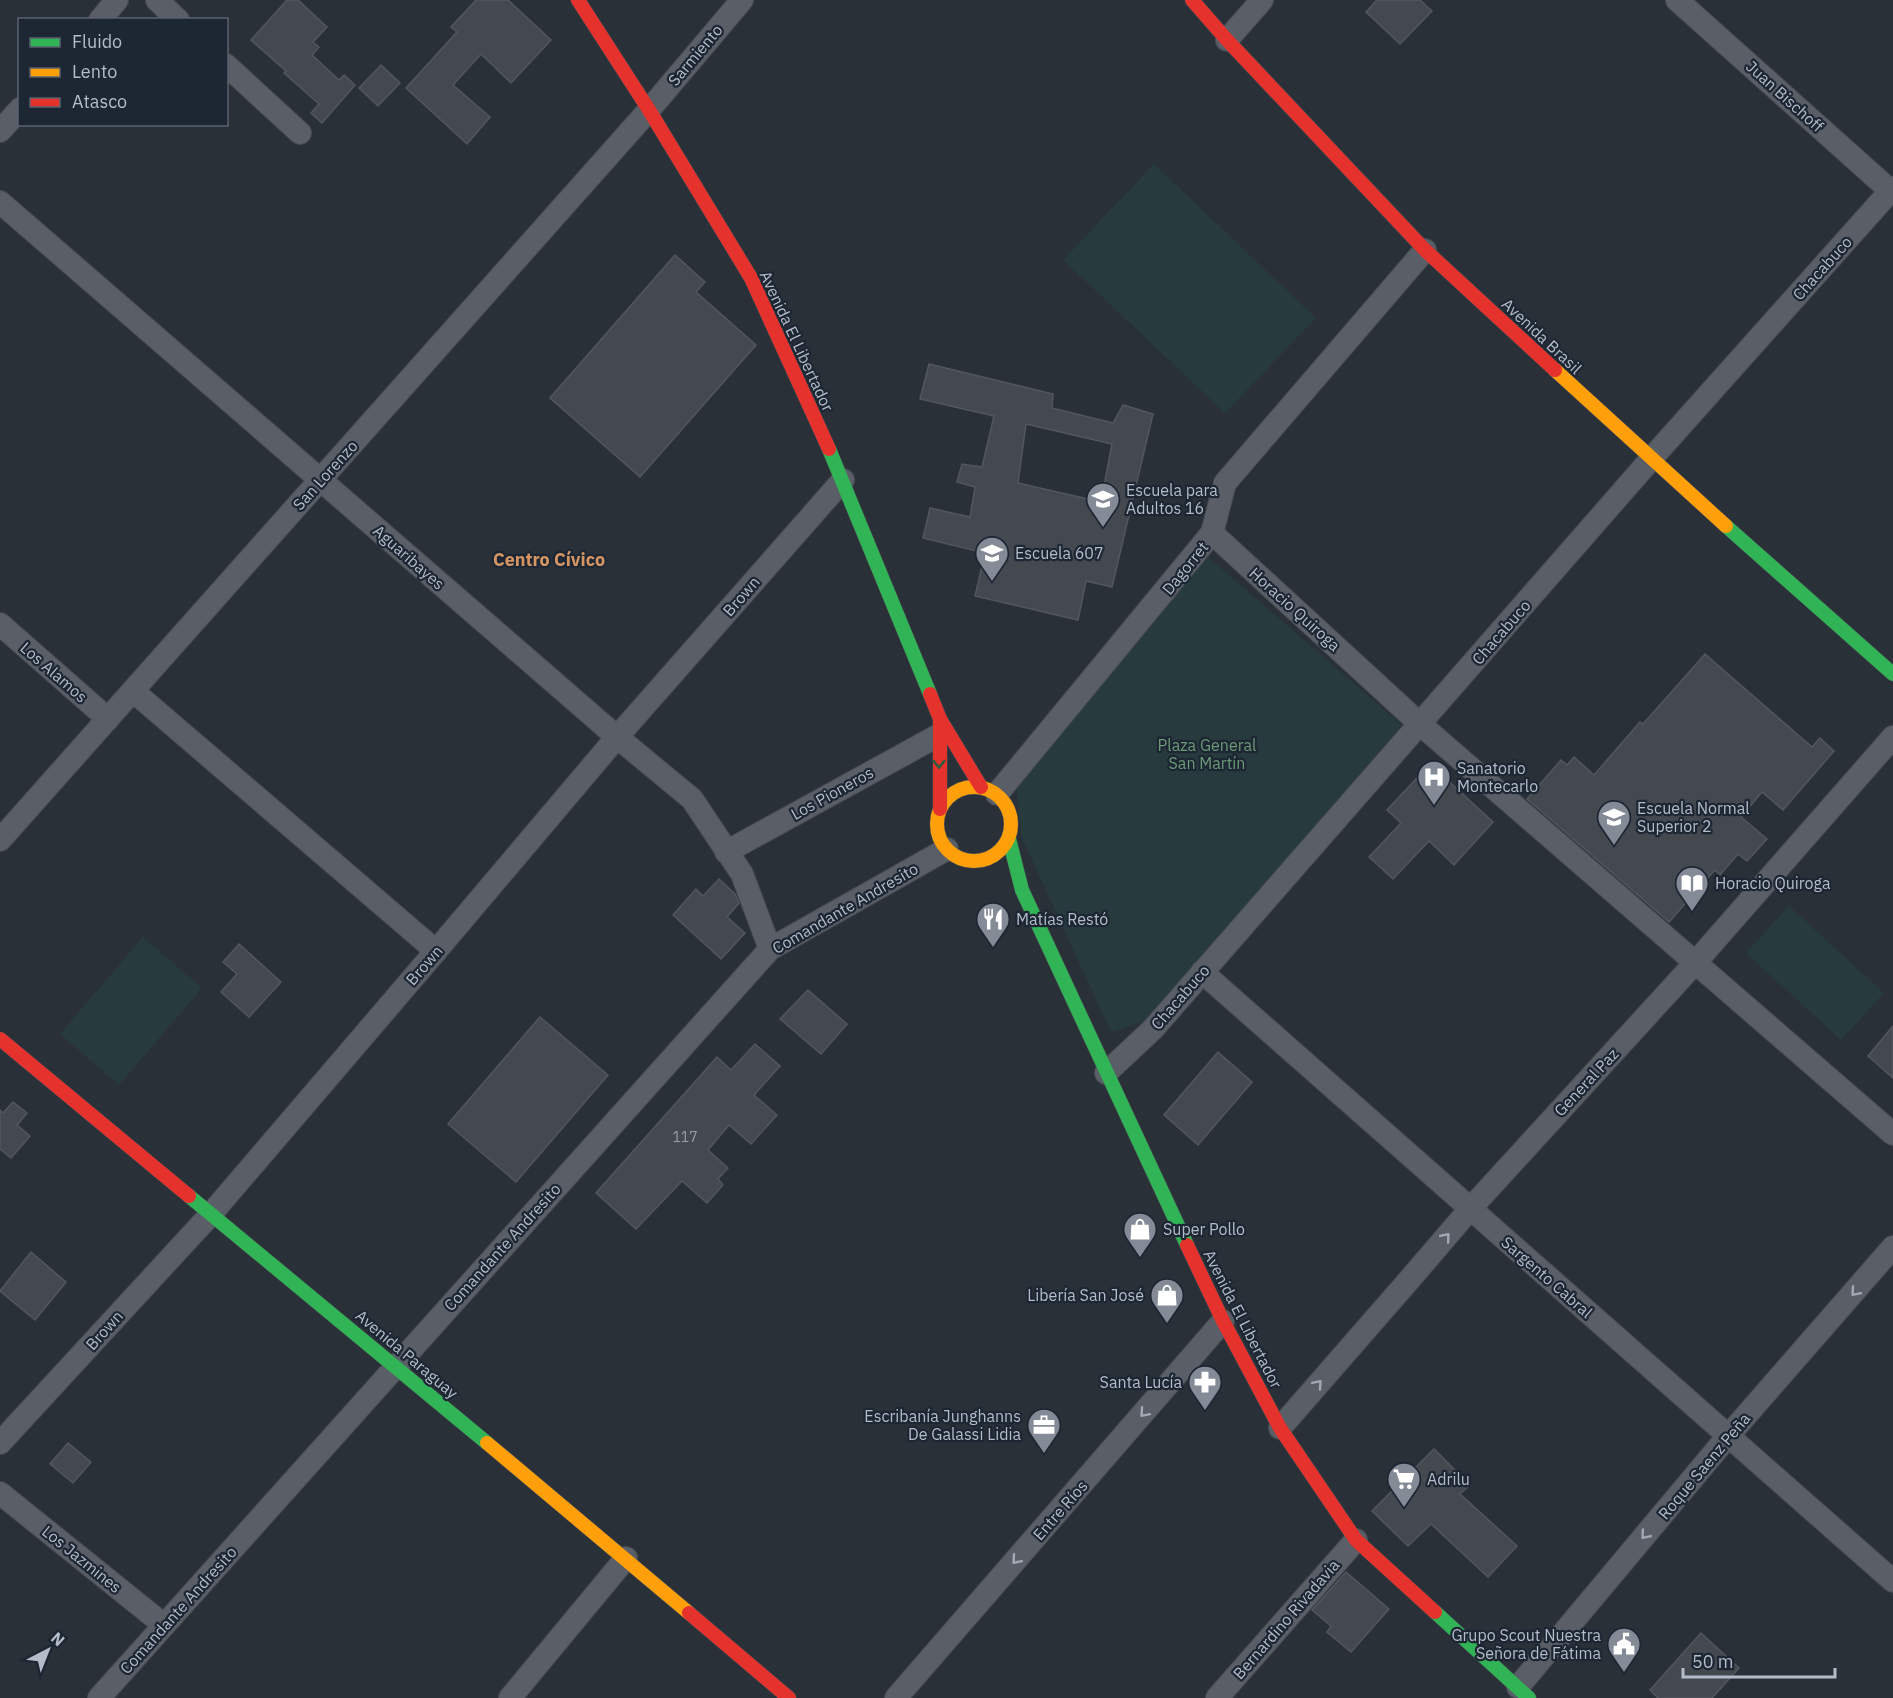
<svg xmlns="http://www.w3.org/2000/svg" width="1893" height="1698" font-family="'IBM Plex Sans',sans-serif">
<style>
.green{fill:#273a3e}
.building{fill:#444950;stroke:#52575f;stroke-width:1.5;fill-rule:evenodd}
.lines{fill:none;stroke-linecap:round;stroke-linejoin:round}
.street-casing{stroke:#484c53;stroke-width:24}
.fast-casing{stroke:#484c53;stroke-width:15}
.slow-casing{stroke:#484c53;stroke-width:15}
.jam-casing{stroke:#484c53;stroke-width:15}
.street{stroke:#5a5e66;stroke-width:22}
.fast{stroke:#30b455;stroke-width:14}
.slow{stroke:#ff9f0a;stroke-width:14}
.jam{stroke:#e5322d;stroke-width:14}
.oneway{stroke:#255f41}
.oneway2{stroke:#a2a9b5}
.labels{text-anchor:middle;stroke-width:4.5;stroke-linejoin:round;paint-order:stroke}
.number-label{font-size:14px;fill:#989fab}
.street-label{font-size:16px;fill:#b4bcc9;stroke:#1d2633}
.poi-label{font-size:16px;fill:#b4bcc9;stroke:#1d2633;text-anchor:start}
.park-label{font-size:16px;fill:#6b9a76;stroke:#1d2633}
.neighbourhood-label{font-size:18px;font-weight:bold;fill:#d59563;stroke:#1d2633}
</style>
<rect width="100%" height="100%" fill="#2a3038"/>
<!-- green -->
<g class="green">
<polygon points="1154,164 1316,318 1225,413 1063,260"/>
<polygon points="1207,556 1402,725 1146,1021 1111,1032 1021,836 1016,782"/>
<polygon points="1789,906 1884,993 1841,1040 1746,953"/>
<polygon points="143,937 202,988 119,1085 60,1034"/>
</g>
<!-- building -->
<g class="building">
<polygon points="287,0 298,0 327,27 313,42 319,47 312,55 339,80 344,75 355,85 322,123 311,113 319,104 284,73 286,71 251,40"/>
<polygon points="476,0 508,0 551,40 511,83 481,54 453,85 490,117 467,144 406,88 457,32 451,27"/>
<polygon points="1377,0 1420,0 1432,11 1400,44 1366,12"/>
<polygon points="381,65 400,83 378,106 359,88"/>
<polygon points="675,255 705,282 696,292 756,345 640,477 550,398"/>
<path d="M929,364L1053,394L1052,408L1113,423L1123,405L1153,414L1112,587L1086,581L1078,620L975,596L985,553L923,538L930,508L970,517L975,487L957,482L962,464L982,467L994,416L920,399ZM1026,424L1112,444L1101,502L1018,483Z"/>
<polygon points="1705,654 1812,747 1820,738 1834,751 1783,810 1762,792 1741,817 1767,839 1747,861 1738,854 1720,875 1715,870 1669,922 1527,799 1561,760 1567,765 1574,757 1594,775 1640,722 1643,724"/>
<polygon points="1430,764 1493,822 1454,865 1429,841 1393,879 1369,857 1401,823 1387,810"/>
<polygon points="719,879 735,894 739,903 727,917 745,933 721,959 673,915 696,889 703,896"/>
<polygon points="239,944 281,982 249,1017 221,992 237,974 223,962"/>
<polygon points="808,990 847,1024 821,1054 780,1019"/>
<polygon points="540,1017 608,1075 516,1182 448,1124"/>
<polygon points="1893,1026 1893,1078 1868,1056"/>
<polygon points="755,1044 780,1066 754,1095 777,1115 751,1144 729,1125 708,1150 728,1168 718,1179 723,1185 707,1203 682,1181 636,1229 596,1193 717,1057 731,1070"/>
<polygon points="1218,1052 1252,1082 1198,1145 1164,1115"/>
<polygon points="13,1102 27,1113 17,1125 30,1136 11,1158 0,1149 0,1110 3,1113"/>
<polygon points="31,1252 66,1282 35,1320 0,1291"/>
<polygon points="68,1443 91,1462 73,1483 50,1464"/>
<polygon points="1434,1449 1470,1485 1460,1494 1517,1546 1488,1577 1431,1524 1408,1546 1372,1511"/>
<polygon points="1346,1572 1389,1609 1351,1652 1327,1632 1331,1626 1312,1610"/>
<polygon points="1701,1633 1739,1668 1712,1698 1658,1698 1650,1690"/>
</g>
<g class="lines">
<defs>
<g id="street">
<polyline points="157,0 178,20"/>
<polyline points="1677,0 1893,193"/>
<polyline points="100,20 117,0"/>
<polyline points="1227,40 1262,0"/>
<polyline points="226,65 300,133"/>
<polyline points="0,131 20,109"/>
<polyline points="0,202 617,737 692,799 742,874 770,949"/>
<polyline points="1212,533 1420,724 1893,1134"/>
<polyline points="0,624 108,719"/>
<polyline points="133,691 436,951"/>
<polyline points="997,794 1212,533 1225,483 1425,250"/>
<polyline points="0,840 649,110 742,0"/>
<polyline points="726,852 939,735"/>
<polyline points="1202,972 1893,1581"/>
<polyline points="1106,1073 1153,1029 1651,459 1893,188"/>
<polyline points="1280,1428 1416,1272 1470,1209 1695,963 1893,737"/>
<polyline points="0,1443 211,1214 436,951 617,737 843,480"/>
<polyline points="0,1493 164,1625"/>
<polyline points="1518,1687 1729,1435 1893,1247"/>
<polyline points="99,1698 770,949 947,849"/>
<polyline points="510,1698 626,1558"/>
<polyline points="896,1698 1223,1321"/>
<polyline points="1217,1698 1356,1540"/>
</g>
<g id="fast">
<polyline points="829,449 930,694"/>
<polyline points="1726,526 1893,674"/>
<polyline points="1009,839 1022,890 1187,1245"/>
<polyline points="189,1196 487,1443"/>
<polyline points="1435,1612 1529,1698"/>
</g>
<g id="slow">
<polyline points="1555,370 1726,526"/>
<circle cx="974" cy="824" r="37"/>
<polyline points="487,1443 689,1613"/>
</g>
<g id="jam">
<polyline points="578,0 649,110 751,278 829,449"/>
<polyline points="1192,0 1227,40 1425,250 1555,370"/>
<polyline points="930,694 940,719 981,787"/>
<polyline points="940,719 940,809"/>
<polyline points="0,1039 189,1196"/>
<polyline points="1187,1245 1223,1321 1280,1428 1356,1540 1435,1612"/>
<polyline points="689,1613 789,1698"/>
</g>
</defs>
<!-- street casing -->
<use href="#street" class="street-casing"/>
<!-- fast casing -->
<use href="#fast" class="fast-casing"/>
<!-- slow casing -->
<use href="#slow" class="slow-casing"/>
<!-- jam casing -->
<use href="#jam" class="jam-casing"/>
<!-- street -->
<use href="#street" class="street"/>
<!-- fast -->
<use href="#fast" class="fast"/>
<!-- slow -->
<use href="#slow" class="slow"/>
<!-- jam -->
<use href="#jam" class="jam"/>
</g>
<!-- one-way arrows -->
<defs><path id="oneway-chevron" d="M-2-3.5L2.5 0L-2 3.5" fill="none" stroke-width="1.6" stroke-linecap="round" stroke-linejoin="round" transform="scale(1.5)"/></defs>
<use class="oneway" href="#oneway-chevron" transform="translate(939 764) rotate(89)"/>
<g class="oneway2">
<use href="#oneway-chevron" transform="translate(1446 1237) rotate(-50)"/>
<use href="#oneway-chevron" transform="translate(1855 1292) rotate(131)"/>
<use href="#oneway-chevron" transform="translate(1318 1384) rotate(-49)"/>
<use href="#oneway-chevron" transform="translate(1144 1413) rotate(131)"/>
<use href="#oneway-chevron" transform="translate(1645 1535) rotate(130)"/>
<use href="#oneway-chevron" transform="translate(1016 1560) rotate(131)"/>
</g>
<!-- icons -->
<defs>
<symbol id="school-pin" viewBox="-11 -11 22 30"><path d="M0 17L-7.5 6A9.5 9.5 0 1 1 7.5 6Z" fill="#848b96" stroke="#1d2633"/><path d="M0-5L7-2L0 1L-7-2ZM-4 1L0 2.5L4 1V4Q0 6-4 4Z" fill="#fff"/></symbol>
<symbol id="hospital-pin" viewBox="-11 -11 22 30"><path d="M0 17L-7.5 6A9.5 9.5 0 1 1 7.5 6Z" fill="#848b96" stroke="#1d2633"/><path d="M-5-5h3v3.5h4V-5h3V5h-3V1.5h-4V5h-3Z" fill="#fff"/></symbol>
<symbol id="library-pin" viewBox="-11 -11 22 30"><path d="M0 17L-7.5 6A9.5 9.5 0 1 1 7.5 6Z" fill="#848b96" stroke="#1d2633"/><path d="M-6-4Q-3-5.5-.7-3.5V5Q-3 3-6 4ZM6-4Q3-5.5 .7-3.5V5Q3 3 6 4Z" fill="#fff"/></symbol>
<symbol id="restaurant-pin" viewBox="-11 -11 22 30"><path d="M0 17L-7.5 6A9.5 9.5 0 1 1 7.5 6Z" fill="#848b96" stroke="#1d2633"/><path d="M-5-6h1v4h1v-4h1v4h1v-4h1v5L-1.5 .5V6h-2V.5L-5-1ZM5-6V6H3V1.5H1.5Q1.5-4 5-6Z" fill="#fff"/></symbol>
<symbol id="shop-pin" viewBox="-11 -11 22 30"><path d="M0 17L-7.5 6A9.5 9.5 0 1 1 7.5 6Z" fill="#848b96" stroke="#1d2633"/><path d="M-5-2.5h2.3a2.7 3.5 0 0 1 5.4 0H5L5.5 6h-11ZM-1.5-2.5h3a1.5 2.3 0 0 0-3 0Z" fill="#fff"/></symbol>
<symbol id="pharmacy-pin" viewBox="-11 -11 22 30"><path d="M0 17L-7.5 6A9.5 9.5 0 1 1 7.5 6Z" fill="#848b96" stroke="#1d2633"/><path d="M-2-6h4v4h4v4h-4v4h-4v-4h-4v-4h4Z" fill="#fff"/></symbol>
<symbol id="office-pin" viewBox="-11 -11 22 30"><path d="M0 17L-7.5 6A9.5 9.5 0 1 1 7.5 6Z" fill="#848b96" stroke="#1d2633"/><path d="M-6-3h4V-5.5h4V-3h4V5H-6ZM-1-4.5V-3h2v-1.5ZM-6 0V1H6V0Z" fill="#fff"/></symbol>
<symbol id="supermarket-pin" viewBox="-11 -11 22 30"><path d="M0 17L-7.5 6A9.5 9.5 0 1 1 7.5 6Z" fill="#848b96" stroke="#1d2633"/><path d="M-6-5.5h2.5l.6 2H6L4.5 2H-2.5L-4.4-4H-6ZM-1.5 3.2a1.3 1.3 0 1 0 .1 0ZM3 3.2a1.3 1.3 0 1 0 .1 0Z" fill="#fff"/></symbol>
<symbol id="civic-pin" viewBox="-11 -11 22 30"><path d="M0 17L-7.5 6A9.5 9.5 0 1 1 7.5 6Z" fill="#848b96" stroke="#1d2633"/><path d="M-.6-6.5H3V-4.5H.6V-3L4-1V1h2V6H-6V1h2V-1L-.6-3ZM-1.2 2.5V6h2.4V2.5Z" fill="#fff"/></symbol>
</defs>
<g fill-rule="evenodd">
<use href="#school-pin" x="1084" y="480" width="38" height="52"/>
<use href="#school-pin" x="973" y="534" width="38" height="52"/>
<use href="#hospital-pin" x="1415" y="758" width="38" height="52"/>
<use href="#school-pin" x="1595" y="798" width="38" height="52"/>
<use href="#library-pin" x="1673" y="864" width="38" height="52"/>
<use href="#restaurant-pin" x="974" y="900" width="38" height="52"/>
<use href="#shop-pin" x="1121" y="1210" width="38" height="52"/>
<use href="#shop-pin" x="1148" y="1276" width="38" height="52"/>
<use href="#pharmacy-pin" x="1186" y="1363" width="38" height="52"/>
<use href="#office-pin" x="1025" y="1406" width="38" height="52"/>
<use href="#supermarket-pin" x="1385" y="1460" width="38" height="52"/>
<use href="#civic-pin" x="1605" y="1625" width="38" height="52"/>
</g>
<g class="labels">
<!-- number labels -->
<g class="number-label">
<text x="685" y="1142">117</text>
</g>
<!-- street labels -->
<g class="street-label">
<text transform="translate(695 55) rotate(-50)" y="6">Sarmiento</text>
<text transform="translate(1785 96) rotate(42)" y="6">Juan Bischoff</text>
<text transform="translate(1822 268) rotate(-48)" y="6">Chacabuco</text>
<text transform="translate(1542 336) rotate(43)" y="6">Avenida Brasil</text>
<text transform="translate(797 341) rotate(65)" y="6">Avenida El Libertador</text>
<text transform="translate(325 475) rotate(-48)" y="6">San Lorenzo</text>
<text transform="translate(409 557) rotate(41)" y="6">Aguaribayes</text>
<text transform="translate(1185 568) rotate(-51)" y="6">Dagorret</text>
<text transform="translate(741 596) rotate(-49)" y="6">Brown</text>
<text transform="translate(1295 609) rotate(42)" y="6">Horacio Quiroga</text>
<text transform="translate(1501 632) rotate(-49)" y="6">Chacabuco</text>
<text transform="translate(54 672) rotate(41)" y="6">Los Alamos</text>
<text transform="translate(832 793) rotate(-29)" y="6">Los Pioneros</text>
<text transform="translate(845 908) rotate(-30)" y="6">Comandante Andresito</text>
<text transform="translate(424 965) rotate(-49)" y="6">Brown</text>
<text transform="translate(1180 997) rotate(-49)" y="6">Chacabuco</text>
<text transform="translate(1586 1082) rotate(-47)" y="6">General Paz</text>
<text transform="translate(502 1247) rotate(-48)" y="6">Comandante Andresito</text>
<text transform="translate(1547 1277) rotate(41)" y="6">Sargento Cabral</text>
<text transform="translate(1243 1319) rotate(63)" y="6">Avenida El Libertador</text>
<text transform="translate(104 1330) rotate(-48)" y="6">Brown</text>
<text transform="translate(407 1354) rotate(40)" y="6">Avenida Paraguay</text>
<text transform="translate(1704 1466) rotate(-50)" y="6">Roque Saenz Peña</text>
<text transform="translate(1060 1510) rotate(-49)" y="6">Entre Ríos</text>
<text transform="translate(82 1559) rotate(39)" y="6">Los Jazmines</text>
<text transform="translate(178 1610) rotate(-48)" y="6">Comandante Andresito</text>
<text transform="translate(1286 1619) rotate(-49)" y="6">Bernardino Rivadavia</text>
</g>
<!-- poi labels -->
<g class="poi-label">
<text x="1126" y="496">Escuela para<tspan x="1126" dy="18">Adultos 16</tspan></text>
<text x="1015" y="559">Escuela 607</text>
<text x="1457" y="774">Sanatorio<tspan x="1457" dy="18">Montecarlo</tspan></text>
<text x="1637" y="814">Escuela Normal<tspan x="1637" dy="18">Superior 2</tspan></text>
<text x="1715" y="889">Horacio Quiroga</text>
<text x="1016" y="925">Matías Restó</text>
<text x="1163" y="1235">Super Pollo</text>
<text x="1144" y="1301" text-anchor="end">Libería San José</text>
<text x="1182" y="1388" text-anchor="end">Santa Lucía</text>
<text x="1021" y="1422" text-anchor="end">Escribanía Junghanns<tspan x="1021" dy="18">De Galassi Lidia</tspan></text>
<text x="1427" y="1485">Adrilu</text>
<text x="1601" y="1641" text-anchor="end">Grupo Scout Nuestra<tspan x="1601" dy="18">Señora de Fátima</tspan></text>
</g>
<!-- park labels -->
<g class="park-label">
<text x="1207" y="751">Plaza General<tspan x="1207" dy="18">San Martín</tspan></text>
</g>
<!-- neighbourhood labels -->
<g class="neighbourhood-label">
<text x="549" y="566">Centro Cívico</text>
</g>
</g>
<!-- legend -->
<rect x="18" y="18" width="210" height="108" fill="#1d2633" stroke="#59626f" stroke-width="1.5"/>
<rect x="30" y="38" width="30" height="9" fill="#30b455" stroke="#59626f" stroke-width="1.5"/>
<text x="72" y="48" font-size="18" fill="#b4bcc9">Fluido</text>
<rect x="30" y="68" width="30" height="9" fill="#ff9f0a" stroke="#59626f" stroke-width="1.5"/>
<text x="72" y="78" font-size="18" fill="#b4bcc9">Lento</text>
<rect x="30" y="98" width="30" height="9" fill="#e5322d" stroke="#59626f" stroke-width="1.5"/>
<text x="72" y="108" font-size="18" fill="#b4bcc9">Atasco</text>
<!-- north arrow -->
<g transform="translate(48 1650) rotate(42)" stroke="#1d2633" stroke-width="4.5" paint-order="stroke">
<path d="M0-4.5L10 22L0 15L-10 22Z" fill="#b4bcc9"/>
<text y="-9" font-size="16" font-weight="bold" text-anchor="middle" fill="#b4bcc9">N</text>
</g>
<!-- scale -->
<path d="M1683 1668v9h152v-9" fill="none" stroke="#b4bcc9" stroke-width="3"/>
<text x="1692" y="1668" font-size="18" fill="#b4bcc9" stroke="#1d2633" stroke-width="4.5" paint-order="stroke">50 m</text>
</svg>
